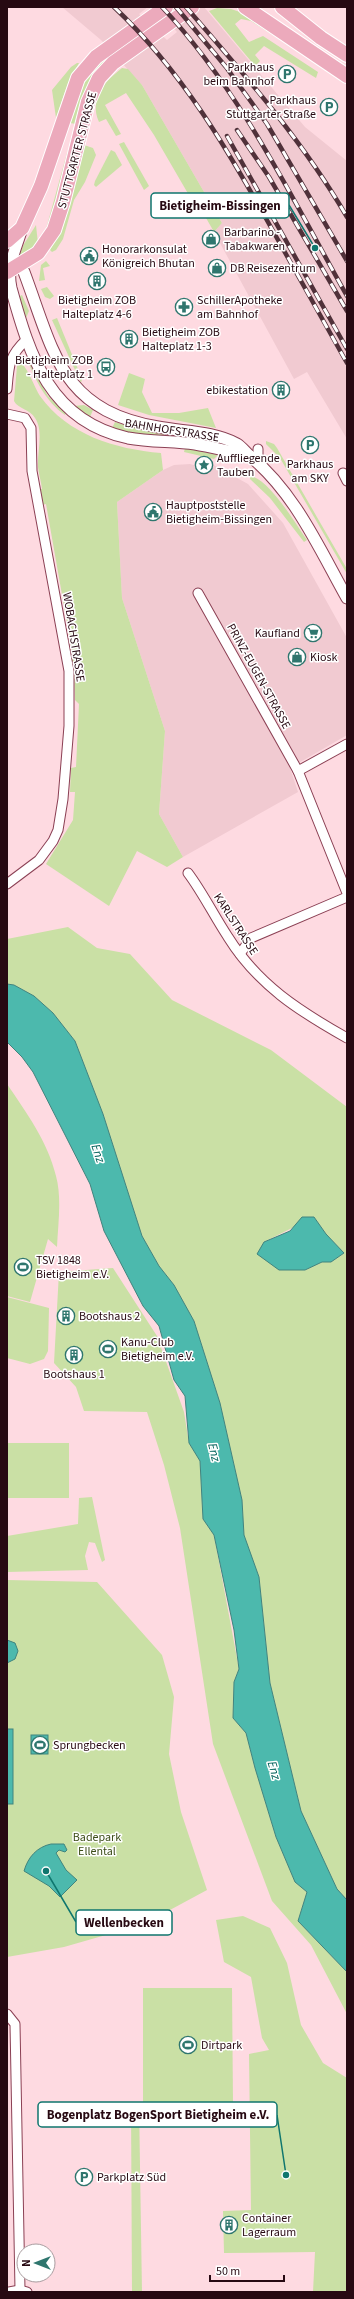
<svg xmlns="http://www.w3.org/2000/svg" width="354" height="2299" font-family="'Source Sans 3',sans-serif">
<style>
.built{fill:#f1cad1}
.green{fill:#cae0a5;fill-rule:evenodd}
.water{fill:#4cb9ad;stroke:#41847e}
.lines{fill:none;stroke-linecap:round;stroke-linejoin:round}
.minor-casing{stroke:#8b4054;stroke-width:11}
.tertiary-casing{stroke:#8b4054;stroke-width:13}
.primary-casing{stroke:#fff;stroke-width:16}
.minor{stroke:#fff;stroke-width:9}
.tertiary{stroke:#fff;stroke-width:11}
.primary{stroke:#ecaabc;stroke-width:14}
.rail-casing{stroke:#50313a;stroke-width:4.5}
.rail{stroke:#fff;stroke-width:3;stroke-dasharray:9;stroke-linecap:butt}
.labels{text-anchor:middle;stroke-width:3;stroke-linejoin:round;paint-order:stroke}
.poi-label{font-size:12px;fill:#270912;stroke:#fff;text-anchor:start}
.street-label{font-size:12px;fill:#270912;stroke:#fff}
.park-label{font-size:12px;fill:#3c4d18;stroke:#fff}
.water-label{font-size:13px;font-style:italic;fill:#00625a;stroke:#fff}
.leader{fill:none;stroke:#0f766e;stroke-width:1.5}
.callout-dot{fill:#0f766e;stroke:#fff;stroke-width:1.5}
.callout{fill:#fff;stroke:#0f766e;stroke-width:1.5}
.callout-label{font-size:13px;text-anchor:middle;font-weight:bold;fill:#270912}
</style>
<rect width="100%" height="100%" fill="#fedae1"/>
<!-- built -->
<g class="built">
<polygon points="62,7 148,7 139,14 167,40 177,32 154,7 204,7 305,127 347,161 347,439 307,372 294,379 214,232 222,223 142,85 101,40"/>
<polygon points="210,463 248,484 283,523 347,638 347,735 290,768 298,792 183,857 159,814 165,731 122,598 117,502 163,470 174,465 190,464 197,466 203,473"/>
</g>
<!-- green -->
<g class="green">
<polygon points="217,8 231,9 243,13 318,64 251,21 241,19 235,24 249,42 263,36 318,72 316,78 264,46 255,55 260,61 255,66 209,11"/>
<path d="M112,54C88,75 83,94 76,124L70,123C79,95 84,68 112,54Z"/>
<polygon points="77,63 79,63 68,83 56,118 52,90 71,67"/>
<path d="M122,68L128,69L142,85L222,223L214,232L193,195L190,197L154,135L126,93L105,105L121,134L116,136L106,119L99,122C89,99 104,82 122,68Z"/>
<polygon points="124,142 149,186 144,190 119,144"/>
<polygon points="84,145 93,148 96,155 85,182 74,200 63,239 56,250 52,252 50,250 58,235"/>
<polygon points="68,150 50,225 45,233 67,153"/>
<polygon points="111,150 115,152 122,165 96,187 94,185 95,181"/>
<polygon points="36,225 38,244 18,258 24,244"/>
<polygon points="46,261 50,266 43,268 45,280 39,281 41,265"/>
<polygon points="47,287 54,296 50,299 45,297 41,289"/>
<polygon points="22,295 29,311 26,318 18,297"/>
<polygon points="57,318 82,379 81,383 52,320"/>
<path d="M26,357L48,396L66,413L65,415C45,401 35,379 26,357Z"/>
<path d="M20,362C27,366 35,388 40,396C68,435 115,449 161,453L163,470L117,502L122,598L165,731L159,814L183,857L167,867L137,851L109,906L46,864L73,820L75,792H70L71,768L76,767L79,704L75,700L74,667L70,658L73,657L46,504L42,505L39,489H42C41,482 39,474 38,467C37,452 44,431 35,418C30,409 18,409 14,401L17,366Z"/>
<polygon points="129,373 145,379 142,392 152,413 179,413 208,408 216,428 149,415 118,405"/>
<polygon points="84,405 93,410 90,417 74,406"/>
<polygon points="115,422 139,429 223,441 221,446 134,434 112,428"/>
<polygon points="266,441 274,444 277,448 347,569 347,574 280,458 266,444"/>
<polygon points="185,448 218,455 214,459 184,452"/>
<path d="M250,476C268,477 297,526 307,540L304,542L270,498L250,479Z"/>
<path d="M68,927L97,948L130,954L172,1000L271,1050L347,1107V1900L337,1889L301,1811L270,1683L259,1577L244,1535L242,1500L220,1403L194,1321L174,1285L159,1266L142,1236L103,1114L75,1041L53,1013L34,996L14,985L7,984V939ZM314,1217L326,1234L344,1253L331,1262H322L305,1270H279L264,1242Z"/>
<path d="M7,1084C26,1112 48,1142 56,1176C62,1198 58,1224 57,1247L48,1239L30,1302L7,1296Z"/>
<polygon points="113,1268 157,1336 184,1412 189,1443 200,1461 203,1519 214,1535 239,1669 234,1682 233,1718 246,1733 255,1768 276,1837 295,1882 307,1892 298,1921 347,1972 347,2014 311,1945 272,1901 213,1744 180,1528 164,1465 147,1412 84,1411 76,1387 54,1363 59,1272"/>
<polygon points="7,1297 49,1308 48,1351 44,1359 30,1364 7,1358"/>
<rect x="7" y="1443" width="62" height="55"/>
<polygon points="92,1497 105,1560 102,1562 95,1543 89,1542 85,1556 88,1570 7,1572 7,1536 78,1524 79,1498"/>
<polygon points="7,1580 97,1582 162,1655 174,1697 169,1754 181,1812 207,1890 144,1924 64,1947 7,1957"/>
<polygon points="243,1916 270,1928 287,1963 301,2025 323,2063 347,2078 347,2292 313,2292 315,2252 224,2253 223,2211 251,2210 249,2054 269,2050 262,2038 251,1977 224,1962 216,1920"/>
<polygon points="143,1988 232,1988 233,2103 143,2103"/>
<polygon points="131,2103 139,2103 142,2292 132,2292"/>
</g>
<!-- water -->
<g class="water">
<polygon points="7,984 14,985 34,996 53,1013 75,1041 103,1114 142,1236 159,1266 174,1285 194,1321 220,1403 242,1500 244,1535 259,1577 270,1683 301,1811 337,1889 347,1900 347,1972 298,1921 307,1892 295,1882 276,1837 255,1768 246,1733 233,1718 234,1682 239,1669 234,1630 214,1535 203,1519 200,1461 189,1443 185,1396 174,1380 159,1326 143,1306 104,1231 90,1184 33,1072 22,1057 7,1042"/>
<polygon points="302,1217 314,1217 326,1234 344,1253 331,1262 322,1262 305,1270 279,1270 257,1254 264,1242 290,1231"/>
<polygon points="7,1640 15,1643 18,1651 15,1659 7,1663"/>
<rect x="7" y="1729" width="6" height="75"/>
<rect x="31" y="1735" width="17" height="19"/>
<path d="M51,1844H64L67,1850L65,1852L59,1850L56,1853L66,1870L77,1880L60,1897L49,1886L24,1871C28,1857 37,1847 51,1844Z"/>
</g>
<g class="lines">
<defs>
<g id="minor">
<path d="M7,389C9,364 9,356 27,339"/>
<polyline points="7,414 25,418 31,428 32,471 69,671 69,726 63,799 58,830 53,841 39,860 7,884"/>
<polyline points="258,449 258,457 262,466"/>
<polyline points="343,473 347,481"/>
<polyline points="198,593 298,771 347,893"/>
<polyline points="298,771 347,744"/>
<path d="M188,873C203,893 214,916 228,937C258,985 299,1011 347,1038"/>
<polyline points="240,954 251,938 347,897"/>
<polyline points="7,2014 15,2024 20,2290"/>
<polyline points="9,2292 20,2290 27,2292"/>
</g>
<g id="tertiary">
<path d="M22,228C16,249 6,266 11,288C30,357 50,421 128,438C150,442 173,441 195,444C213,447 230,452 248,455"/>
<path d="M7,261L20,265L24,272C54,352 60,410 158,427C184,432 213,431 237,444C242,447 246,453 250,456C295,493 319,548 347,598"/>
</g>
<g id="primary">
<polyline points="245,7 347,76"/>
<polyline points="282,7 321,38 347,55"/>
<polyline points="7,241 22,228 41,186 78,78 96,57 166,7"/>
<polyline points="7,272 38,253 54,230 63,202 88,102 99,78 113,63 192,7"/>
</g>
</defs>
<!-- minor casing -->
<use href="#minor" class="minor-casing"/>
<!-- tertiary casing -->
<use href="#tertiary" class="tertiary-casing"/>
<!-- primary casing -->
<use href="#primary" class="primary-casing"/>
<!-- minor -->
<use href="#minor" class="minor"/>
<!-- tertiary -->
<use href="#tertiary" class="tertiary"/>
<!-- primary -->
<use href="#primary" class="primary"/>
<defs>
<g id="rail">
<path d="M114,7C182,71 228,150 273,231C298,275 322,319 347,363"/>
<path d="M162,7C240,90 292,198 347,296"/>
<polyline points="176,7 226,67 267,124 347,261"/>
<path d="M186,7C244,74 303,141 347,217"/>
<polyline points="237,130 269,177 347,311"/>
<polyline points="227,136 347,349"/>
</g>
</defs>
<!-- rail casing -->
<use href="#rail" class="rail-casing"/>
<!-- rail -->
<use href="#rail" class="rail"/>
</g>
<!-- icons -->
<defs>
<symbol id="parking-ring" viewBox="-11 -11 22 22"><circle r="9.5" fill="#fff" stroke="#2f766e" stroke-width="1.5"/><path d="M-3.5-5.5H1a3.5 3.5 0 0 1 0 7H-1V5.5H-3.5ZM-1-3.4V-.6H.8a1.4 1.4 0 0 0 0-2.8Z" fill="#2f766e"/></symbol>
<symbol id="shop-ring" viewBox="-11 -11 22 22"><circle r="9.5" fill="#fff" stroke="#2f766e" stroke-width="1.5"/><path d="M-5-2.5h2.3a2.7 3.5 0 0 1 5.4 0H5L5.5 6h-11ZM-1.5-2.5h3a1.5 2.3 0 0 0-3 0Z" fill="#2f766e"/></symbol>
<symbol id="civic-ring" viewBox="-11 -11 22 22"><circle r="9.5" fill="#fff" stroke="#2f766e" stroke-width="1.5"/><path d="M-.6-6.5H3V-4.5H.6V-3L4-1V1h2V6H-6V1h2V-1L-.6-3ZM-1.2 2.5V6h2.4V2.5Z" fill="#2f766e"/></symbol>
<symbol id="building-ring" viewBox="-11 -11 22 22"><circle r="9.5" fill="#fff" stroke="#2f766e" stroke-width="1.5"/><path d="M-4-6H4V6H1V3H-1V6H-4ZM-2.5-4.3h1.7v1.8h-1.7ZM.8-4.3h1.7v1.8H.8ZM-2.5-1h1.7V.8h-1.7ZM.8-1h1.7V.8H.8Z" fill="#2f766e"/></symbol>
<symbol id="pharmacy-ring" viewBox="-11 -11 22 22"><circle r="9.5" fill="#fff" stroke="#2f766e" stroke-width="1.5"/><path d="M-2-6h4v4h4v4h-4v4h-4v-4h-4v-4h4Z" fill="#2f766e"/></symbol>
<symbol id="bus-ring" viewBox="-11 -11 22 22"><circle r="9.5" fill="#fff" stroke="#2f766e" stroke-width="1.5"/><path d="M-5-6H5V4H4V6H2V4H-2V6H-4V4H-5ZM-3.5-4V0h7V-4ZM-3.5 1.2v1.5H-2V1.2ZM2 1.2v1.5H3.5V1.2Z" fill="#2f766e"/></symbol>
<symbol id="sight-ring" viewBox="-11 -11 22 22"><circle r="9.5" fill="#fff" stroke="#2f766e" stroke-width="1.5"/><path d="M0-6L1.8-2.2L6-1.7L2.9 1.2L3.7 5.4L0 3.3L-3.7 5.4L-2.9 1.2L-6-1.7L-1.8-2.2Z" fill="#2f766e"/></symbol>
<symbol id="supermarket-ring" viewBox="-11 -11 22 22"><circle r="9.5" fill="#fff" stroke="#2f766e" stroke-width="1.5"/><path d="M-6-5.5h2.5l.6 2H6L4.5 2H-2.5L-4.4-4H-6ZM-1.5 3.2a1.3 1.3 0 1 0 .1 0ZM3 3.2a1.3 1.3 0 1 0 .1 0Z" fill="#2f766e"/></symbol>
<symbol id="stadium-ring" viewBox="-11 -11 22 22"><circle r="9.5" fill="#fff" stroke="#2f766e" stroke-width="1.5"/><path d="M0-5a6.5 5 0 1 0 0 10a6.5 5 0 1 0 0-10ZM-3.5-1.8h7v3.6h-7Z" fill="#2f766e"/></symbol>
</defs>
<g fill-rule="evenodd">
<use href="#parking-ring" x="277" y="64" width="20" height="20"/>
<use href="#parking-ring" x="319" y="97" width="20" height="20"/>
<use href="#shop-ring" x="201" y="229" width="20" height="20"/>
<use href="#civic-ring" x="79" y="246" width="20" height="20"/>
<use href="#shop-ring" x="207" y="258" width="20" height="20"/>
<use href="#building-ring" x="87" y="271" width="20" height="20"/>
<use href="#pharmacy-ring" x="174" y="297" width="20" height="20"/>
<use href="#building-ring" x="119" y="329" width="20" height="20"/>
<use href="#bus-ring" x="96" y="357" width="20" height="20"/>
<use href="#building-ring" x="271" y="380" width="20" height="20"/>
<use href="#parking-ring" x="300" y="435" width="20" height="20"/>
<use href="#sight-ring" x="194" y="455" width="20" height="20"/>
<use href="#civic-ring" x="143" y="502" width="20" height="20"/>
<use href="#supermarket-ring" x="303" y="623" width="20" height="20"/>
<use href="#shop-ring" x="287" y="647" width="20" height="20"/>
<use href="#stadium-ring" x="13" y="1257" width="20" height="20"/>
<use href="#building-ring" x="56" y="1306" width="20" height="20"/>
<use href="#stadium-ring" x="98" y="1339" width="20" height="20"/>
<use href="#building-ring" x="64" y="1345" width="20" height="20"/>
<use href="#stadium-ring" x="30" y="1735" width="20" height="20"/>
<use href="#stadium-ring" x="178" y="2035" width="20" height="20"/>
<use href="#parking-ring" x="74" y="2167" width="20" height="20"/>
<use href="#building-ring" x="219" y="2215" width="20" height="20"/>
</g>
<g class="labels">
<!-- poi labels -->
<g class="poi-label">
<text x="274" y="71" text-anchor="end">Parkhaus<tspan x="274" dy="14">beim Bahnhof</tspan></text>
<text x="316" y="104" text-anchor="end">Parkhaus<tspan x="316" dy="14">Stuttgarter Straße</tspan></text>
<text x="224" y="236">Barbarino -<tspan x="224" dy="14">Tabakwaren</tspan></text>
<text x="102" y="253">Honorarkonsulat<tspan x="102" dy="14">Königreich Bhutan</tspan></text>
<text x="230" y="272">DB Reisezentrum</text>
<text x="97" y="304" text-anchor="middle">Bietigheim ZOB<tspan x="97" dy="14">Halteplatz 4-6</tspan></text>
<text x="197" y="304">SchillerApotheke<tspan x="197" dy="14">am Bahnhof</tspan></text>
<text x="142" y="336">Bietigheim ZOB<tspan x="142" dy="14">Halteplatz 1-3</tspan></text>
<text x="93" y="364" text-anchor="end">Bietigheim ZOB<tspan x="93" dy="14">- Halteplatz 1</tspan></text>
<text x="268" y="394" text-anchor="end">ebikestation</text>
<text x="217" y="462">Auffliegende<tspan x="217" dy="14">Tauben</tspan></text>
<text x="310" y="468" text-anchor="middle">Parkhaus<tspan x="310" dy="14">am SKY</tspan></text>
<text x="166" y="509">Hauptpoststelle<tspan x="166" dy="14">Bietigheim-Bissingen</tspan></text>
<text x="300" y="637" text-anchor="end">Kaufland</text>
<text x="310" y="661">Kiosk</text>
<text x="36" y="1264">TSV 1848<tspan x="36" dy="14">Bietigheim e.V.</tspan></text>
<text x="79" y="1320">Bootshaus 2</text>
<text x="121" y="1346">Kanu-Club<tspan x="121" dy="14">Bietigheim e.V.</tspan></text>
<text x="74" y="1378" text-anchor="middle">Bootshaus 1</text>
<text x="53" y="1749">Sprungbecken</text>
<text x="201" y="2049">Dirtpark</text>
<text x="97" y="2181">Parkplatz Süd</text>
<text x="242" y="2222">Container<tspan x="242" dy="14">Lagerraum</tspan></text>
</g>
<!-- street labels -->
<g class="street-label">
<text transform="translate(77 150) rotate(-75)" y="4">STUTTGARTER STRASSE</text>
<text transform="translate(172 430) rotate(9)" y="4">BAHNHOFSTRASSE</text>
<text transform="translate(74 637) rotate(81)" y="4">WOBACHSTRASSE</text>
<text transform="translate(259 676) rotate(61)" y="4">PRINZ-EUGEN-STRASSE</text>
<text transform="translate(236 924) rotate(57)" y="4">KARLSTRASSE</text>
</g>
<!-- park labels -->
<g class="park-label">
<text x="97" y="1841">Badepark<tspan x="97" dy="14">Ellental</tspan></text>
</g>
<!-- water labels -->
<g class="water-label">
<text transform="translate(99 1153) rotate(71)" y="5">Enz</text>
<text transform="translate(215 1452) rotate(76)" y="5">Enz</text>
<text transform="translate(275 1770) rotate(74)" y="5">Enz</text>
</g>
</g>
<!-- callouts -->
<path class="leader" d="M315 248L289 205M46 1871L76 1922M286 2175L277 2115"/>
<g class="callout-dot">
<circle cx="315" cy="248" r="4"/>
<circle cx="46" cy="1871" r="4"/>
<circle cx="286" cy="2175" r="4"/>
</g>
<g class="callout">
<rect x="151" y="193" width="138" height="25" rx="4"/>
<rect x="76" y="1910" width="96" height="25" rx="4"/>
<rect x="38" y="2102" width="239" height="25" rx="4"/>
</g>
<g class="callout-label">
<text x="220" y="210">Bietigheim-Bissingen</text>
<text x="124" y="1927">Wellenbecken</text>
<text x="158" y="2119">Bogenplatz BogenSport Bietigheim e.V.</text>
</g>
<!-- border -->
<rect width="354" height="2299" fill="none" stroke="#270912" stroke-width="16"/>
<!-- north arrow -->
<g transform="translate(36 2263) rotate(270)"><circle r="19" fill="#ffffff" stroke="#a99da0"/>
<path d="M0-3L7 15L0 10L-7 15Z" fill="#2f766e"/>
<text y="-6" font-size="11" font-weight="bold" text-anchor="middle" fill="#270912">N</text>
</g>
<!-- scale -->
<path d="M210 2275v6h74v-6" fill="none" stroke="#270912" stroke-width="2"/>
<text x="216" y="2275" font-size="12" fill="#270912" stroke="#ffffff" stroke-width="3" paint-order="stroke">50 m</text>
</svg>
